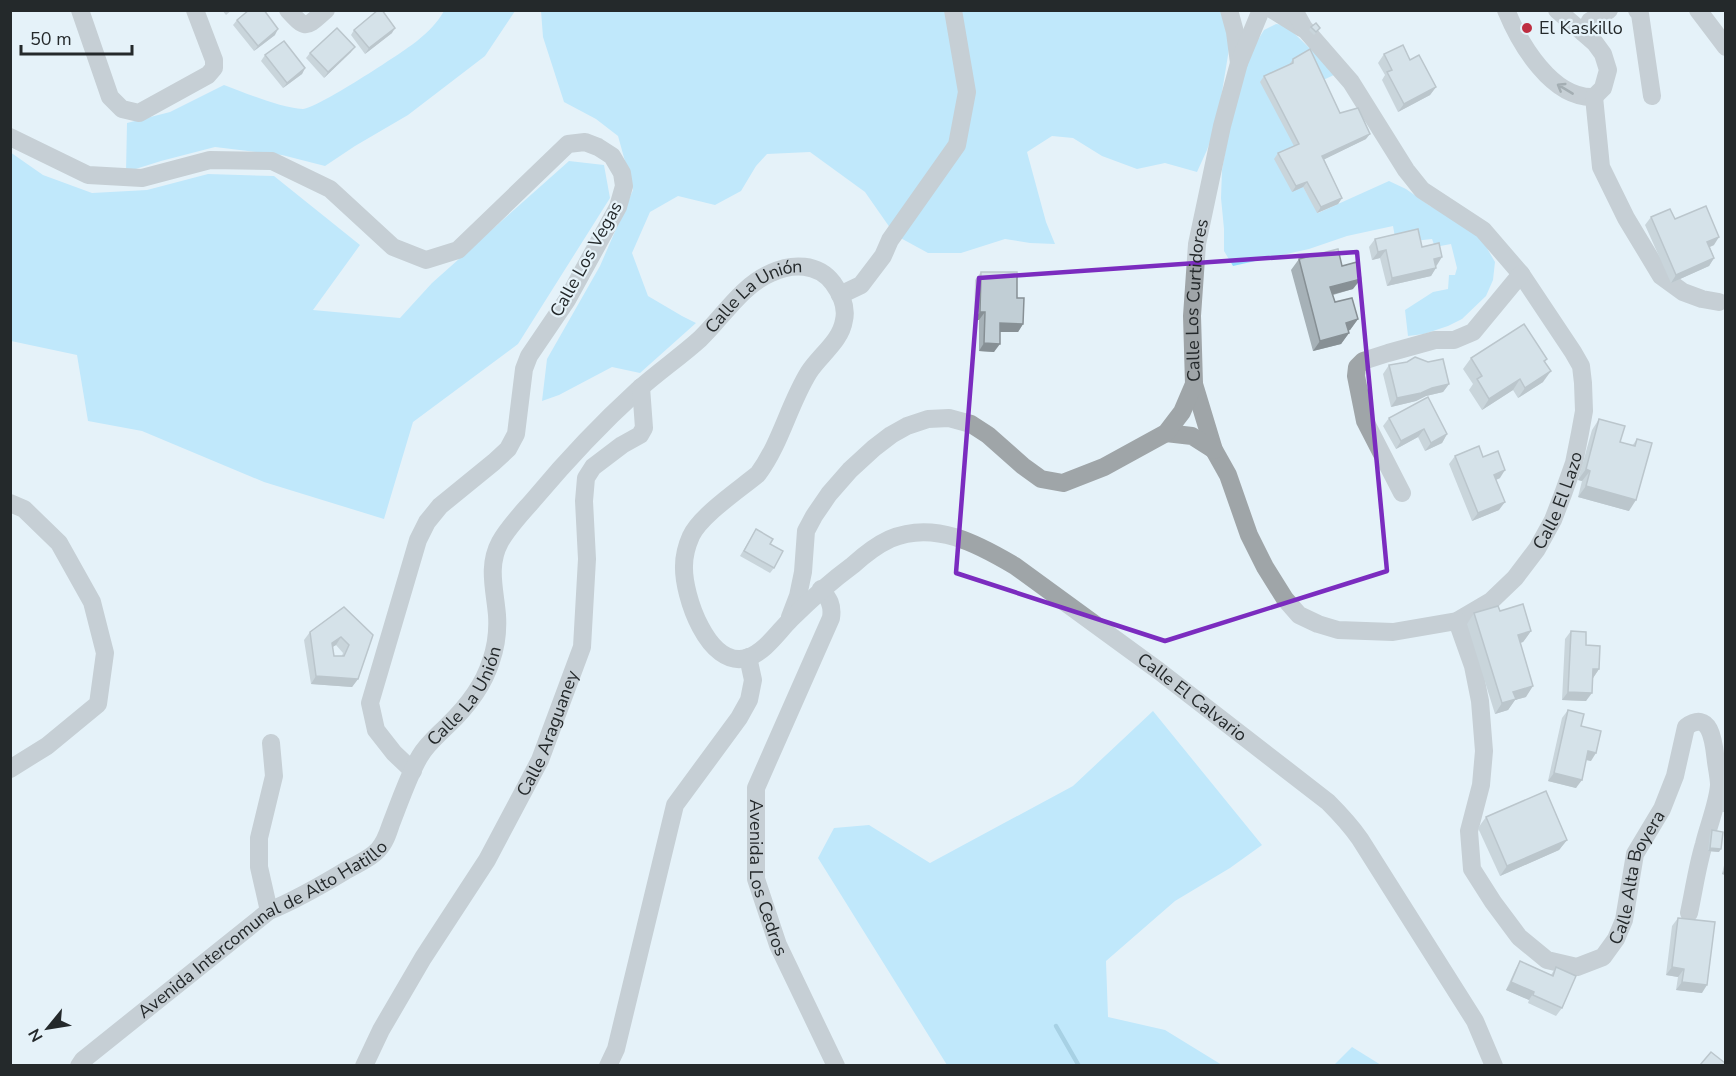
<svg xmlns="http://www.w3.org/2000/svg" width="1736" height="1076" font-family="'Nunito Sans',sans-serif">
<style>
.green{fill:#93dbfd}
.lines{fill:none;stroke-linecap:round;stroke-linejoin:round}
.stream{stroke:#5ca8ca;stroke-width:4.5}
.minor{stroke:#9fa5a8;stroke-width:18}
.wall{fill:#a6b1b7;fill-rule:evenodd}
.shaded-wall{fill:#879095}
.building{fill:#c1ced5;stroke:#879095;stroke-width:1.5;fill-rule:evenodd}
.oneway{stroke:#555b5d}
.marked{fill:none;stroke:#7b2cbf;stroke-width:4.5;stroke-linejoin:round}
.poi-dot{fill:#be2e41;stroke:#e5f2f9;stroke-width:2}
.labels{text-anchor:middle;stroke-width:4.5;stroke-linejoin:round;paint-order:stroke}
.poi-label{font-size:18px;fill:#24292b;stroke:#e5f2f9;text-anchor:start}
.street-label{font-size:18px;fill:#24292b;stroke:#e5f2f9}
</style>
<rect width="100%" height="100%" fill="#e5f2f9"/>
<!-- green -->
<g class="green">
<polygon points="1224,10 1230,43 1222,92 1214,130 1207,150 1197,172 1165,163 1137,169 1102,156 1073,138 1052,136 1027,152 1046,222 1055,244 1030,243 1005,239 961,253 928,253 895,235 865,192 810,152 767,154 756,166 741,191 715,205 678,196 650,212 632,253 648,296 682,316 696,323 640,373 612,367 559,395 542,401 547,359 600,266 633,190 618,136 596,119 564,102 543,37 541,11"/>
<path d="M444,11H515L485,56L408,115L355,146L325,166L282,155L215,147L161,161L126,172L127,123L170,112L224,85C246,93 280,108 303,109C316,109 402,53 417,41C427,33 438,22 444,11Z"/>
<polygon points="1276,24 1285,25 1298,37 1336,74 1319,82 1296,150 1303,187 1318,213 1389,181 1406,189 1430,206 1468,223 1484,243 1495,262 1493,280 1486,296 1462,319 1448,326 1424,334 1408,336 1405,310 1433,292 1448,289 1449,275 1455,275 1457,268 1451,244 1435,247 1432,239 1396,243 1393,226 1347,236 1309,249 1233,266 1224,251 1224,229 1221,198 1222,170 1236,91 1253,48 1264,30"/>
<polygon points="10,152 43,175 92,193 147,190 208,174 274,176 360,245 313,310 400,318 432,283 569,161 604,165 610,198 518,344 413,422 384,519 264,482 142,431 88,421 77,355 11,341"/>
<polygon points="1153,711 1262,845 1230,868 1175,901 1106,961 1108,1017 1165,1030 1222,1065 947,1065 818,858 834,828 869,825 930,863 1073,786"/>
<polygon points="1352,1047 1381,1065 1334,1065"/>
</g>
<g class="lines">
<!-- stream -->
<polyline class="stream" points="1056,1026 1079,1066"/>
<!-- minor -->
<g class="minor">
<polyline points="80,10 110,97 122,109 139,113 208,75 214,68 214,60 195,10"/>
<path d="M288,10C307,31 306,27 326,10"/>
<polyline points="1229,10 1235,32 1239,63"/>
<polyline points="1273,10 1302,28"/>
<path d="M1506,10C1520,44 1552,99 1594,97L1603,88L1608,70L1603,54L1595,43L1557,10"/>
<polyline points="1637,10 1640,14 1652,96"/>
<polyline points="1698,10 1726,47"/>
<polyline points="1584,33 1590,21 1609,10"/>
<polyline points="1594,97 1601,167 1626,218 1661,276 1683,292 1702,299 1719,302"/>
<polyline points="10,137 88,175 142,178 210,160 272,161 330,189 393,247 426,260 458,250 568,144 585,142 598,147 612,156 622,173 624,186 618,207 567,300 529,356 524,369 516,434 508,449 494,462 440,506 427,522 418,540 370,703 376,730 394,753 413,771"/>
<polyline points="840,295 861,285 883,256 890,240 957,145 967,92 953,10"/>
<path id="s1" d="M1194,384L1214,450L1228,475L1249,535L1265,567L1285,599L1299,615L1318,624L1338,630L1393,632L1457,621L1491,601L1515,578L1537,549L1553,520L1563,494L1574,463L1580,433L1584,411L1583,383L1581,366L1573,352L1521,274L1483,230L1422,190L1406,170L1351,82L1304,28L1294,10"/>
<polyline points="1166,433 1192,436 1214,450"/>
<polyline points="1402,493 1365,421 1356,376 1357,367 1363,361 1388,353 1435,340 1454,340 1473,332 1521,274"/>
<polyline points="10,503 24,509 59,543 92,602 105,653 98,704 47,746 10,769"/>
<path id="s2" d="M821,589C829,599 833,605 831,618L756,788V879L778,945L836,1066"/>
<path id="s3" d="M790,617L798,596L803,572L806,531L814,516L829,494L850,470L874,448L891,435L907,426L928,419L949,418L971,424L988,435L1023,466L1041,479L1063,483L1104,467L1166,433L1182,412L1194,384L1192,316L1197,244L1222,126L1239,63L1261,10"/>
<path id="s4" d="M1457,621L1473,666L1480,701L1484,751L1481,785L1469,831L1472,869L1493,902L1519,937L1547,960L1577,967L1603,957L1616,939L1624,920L1635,854L1662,809L1675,776L1686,727C1712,708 1714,746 1716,762C1717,769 1719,778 1719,785C1718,802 1708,827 1704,844C1697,867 1694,890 1689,913"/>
<polyline points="269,911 259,867 259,838 274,776 271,743"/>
<path id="s5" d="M79,1066L83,1060L269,911C296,900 320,886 345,871C356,864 369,860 378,850C385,843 388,833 391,824C399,804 409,774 420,756C427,744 437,736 447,726C467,707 483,687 491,661C496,647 498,630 497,615C495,590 487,566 500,542C509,526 523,512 535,498C566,461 603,422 638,390C658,372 680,357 700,339C723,317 741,286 771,273C792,263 818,263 833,283C841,294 847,307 844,320C841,341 820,355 809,372C789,404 781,443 758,474C740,489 701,515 691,536C687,545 684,556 684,566C683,595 708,669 747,658C765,652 778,632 791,619C811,599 830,582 853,565C864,555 877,545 890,539C934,520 978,544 1015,566L1159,671L1328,802C1340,814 1351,826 1360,839L1475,1021L1494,1066"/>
<path id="s6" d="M364,1066L381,1030L423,958L487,860L540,760L582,647L587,559L584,501L586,478L593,467L622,445L640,435L644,428L641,387"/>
<polyline points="608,1066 616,1049 675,805 739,718 749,700 753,680 748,657"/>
</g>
</g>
<!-- wall -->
<g class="wall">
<polygon points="222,10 232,10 226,15"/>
<polygon points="237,20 275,35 254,51 233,25"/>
<polygon points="1311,27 1318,31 1314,35 1309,30"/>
<polygon points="354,30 392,33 365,54 351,35"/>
<polygon points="351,52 324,78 306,58 310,53"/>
<polygon points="1384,54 1410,60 1436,87 1430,95 1398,112 1382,80 1385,75 1378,63"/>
<polygon points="265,55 305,68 302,74 283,88 261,61"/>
<polygon points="1293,59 1340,113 1366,139 1324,159 1342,198 1338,204 1317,213 1303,187 1292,192 1274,159 1278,153 1294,146 1260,82 1264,76 1289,65"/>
<polygon points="1651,217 1714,245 1710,247 1714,258 1709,266 1671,283 1645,225"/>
<polygon points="1375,239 1437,265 1431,276 1387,286 1380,258 1372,260 1369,247"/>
<polygon points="1299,259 1342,266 1353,289 1333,295 1335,302 1358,319 1350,330 1348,331 1349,333 1341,344 1313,351 1291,270"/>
<polygon points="981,272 1017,298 1023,324 1018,332 1000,332 994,352 979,351 979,320 974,320 975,280"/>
<polygon points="1471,358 1547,359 1545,362 1543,382 1518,398 1513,390 1482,410 1469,390 1473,384 1463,369"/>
<polygon points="1389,365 1449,384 1443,392 1426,396 1416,401 1391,407 1383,374"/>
<polygon points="1389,418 1447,434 1442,443 1425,451 1418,437 1396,449 1383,426"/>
<polygon points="1599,419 1620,442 1632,446 1637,439 1629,511 1578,497 1582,481 1578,480 1592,430"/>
<polygon points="1455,456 1483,457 1500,478 1496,480 1499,510 1472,521 1449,464"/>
<polygon points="756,529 770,544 774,568 770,573 740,556"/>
<path d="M344,607L358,679L352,687L311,684L304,640L310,632ZM336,645L343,653L342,656H334L332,647Z"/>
<polygon points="1500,611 1531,631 1523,642 1520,643 1526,697 1515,700 1508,710 1495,714 1467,624 1474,613"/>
<polygon points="1571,631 1599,669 1593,678 1586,701 1562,700 1565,639"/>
<polygon points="1568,710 1581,726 1591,761 1586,760 1576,788 1548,781 1562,718"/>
<polygon points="1725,740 1725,812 1722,812 1724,742"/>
<polygon points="1486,817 1567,840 1559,850 1500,876 1478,828"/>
<polygon points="1712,830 1719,852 1708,851 1710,833"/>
<polygon points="1725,861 1725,875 1722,874"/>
<polygon points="1678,918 1702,993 1676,990 1678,977 1666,975 1672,926"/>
<polygon points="1520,961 1551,975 1556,967 1562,1008 1556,1016 1528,1003 1529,1000 1506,990 1515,970"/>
</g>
<!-- shaded-wall -->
<g class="shaded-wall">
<polygon points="395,28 392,33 365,54 369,48"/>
<polygon points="278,29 275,35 254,51 258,46"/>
<polygon points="355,47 351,52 324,78 328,72"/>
<polygon points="305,68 302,74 283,88 287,83"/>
<polygon points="1436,87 1430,95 1398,112 1404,104"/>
<polygon points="1370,134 1366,139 1319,162 1322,156"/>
<polygon points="1307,182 1303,187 1292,192 1296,186"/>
<polygon points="1342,198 1338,204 1317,213 1321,207"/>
<polygon points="1719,237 1714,245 1702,250 1707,242"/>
<polygon points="1386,250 1380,258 1372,260 1378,252"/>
<polygon points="1442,257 1437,265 1429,267 1434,259"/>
<polygon points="1714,258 1709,266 1671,283 1676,275"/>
<polygon points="1436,268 1431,276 1387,286 1392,278"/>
<polygon points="1361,279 1353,289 1323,297 1330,287"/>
<polygon points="980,312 985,312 979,320 974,320"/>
<polygon points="1358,319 1350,330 1338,333 1346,323"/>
<polygon points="1000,323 1023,324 1018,332 995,332"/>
<polygon points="1349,333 1341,344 1313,351 1320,341"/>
<polygon points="984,343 1000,344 994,352 979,351"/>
<polygon points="1551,371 1543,382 1518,398 1525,388"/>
<polygon points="1520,379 1513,390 1482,410 1489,399"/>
<polygon points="1449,384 1443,392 1426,396 1416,401 1391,407 1397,398 1432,388"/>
<polygon points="1424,429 1418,437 1396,449 1401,441"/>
<polygon points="1447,434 1442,443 1425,451 1431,443"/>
<polygon points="1586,469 1590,471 1582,481 1578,480"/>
<polygon points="1505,470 1500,478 1488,483 1494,475"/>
<polygon points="1586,486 1636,500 1629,511 1578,497"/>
<polygon points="1505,502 1499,510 1472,521 1478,513"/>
<polygon points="1531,631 1523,642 1510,646 1518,635"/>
<polygon points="341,637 336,645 326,651 332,643"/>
<polygon points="1593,669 1599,669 1593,678"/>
<polygon points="316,676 358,679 352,687 311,684"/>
<polygon points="1533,686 1526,697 1515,700 1508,710 1495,714 1502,703 1513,692"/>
<polygon points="1568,692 1592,693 1586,701 1562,700"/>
<polygon points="1588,751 1596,753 1591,761 1582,759"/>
<polygon points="1554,773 1582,780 1576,788 1548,781"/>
<polygon points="1567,840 1559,850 1500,876 1507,866"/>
<polygon points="1710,848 1721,849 1719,852 1708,851"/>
<polygon points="1725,869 1725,875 1722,874"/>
<polygon points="1672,967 1684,969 1678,977 1666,975"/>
<polygon points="1511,982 1534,992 1529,1000 1506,990"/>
<polygon points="1682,982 1707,985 1702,993 1676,990"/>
</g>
<!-- building -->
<g class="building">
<polygon points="249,10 264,10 278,29 258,46 237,20"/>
<polygon points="378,10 382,10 395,28 369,48 354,30"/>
<polygon points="1316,23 1320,28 1316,32 1311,27"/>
<polygon points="337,28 355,47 328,72 310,53"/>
<polygon points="284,41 305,68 287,83 265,55"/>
<polygon points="1403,45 1410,60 1419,55 1436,87 1404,104 1387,72 1392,70 1384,54"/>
<polygon points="1310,49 1340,113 1358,108 1370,134 1322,156 1342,198 1321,207 1307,182 1296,186 1278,153 1299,144 1264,76 1293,63 1293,59"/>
<polygon points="1706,206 1719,237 1707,242 1714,258 1676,275 1651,217 1670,209 1675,219"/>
<polygon points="1418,229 1422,247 1439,243 1442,257 1434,259 1436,268 1392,278 1386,250 1378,252 1375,239"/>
<polygon points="1338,249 1342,266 1357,262 1361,279 1330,287 1335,302 1352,298 1358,319 1346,323 1349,333 1320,341 1299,259"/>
<polygon points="981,272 1017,272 1017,298 1024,298 1023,324 1000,323 1000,344 984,343 985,312 980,312"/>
<polygon points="1524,324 1547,359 1544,361 1551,371 1525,388 1520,379 1489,399 1477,379 1482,376 1471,358"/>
<polygon points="1415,357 1428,362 1443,359 1449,384 1432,388 1421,393 1397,398 1389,365 1407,362"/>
<polygon points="1428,397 1447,434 1431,443 1424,429 1401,441 1389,418"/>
<polygon points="1599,419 1625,426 1620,442 1635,446 1637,439 1652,443 1636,500 1586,486 1590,471 1586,469"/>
<polygon points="1479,446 1483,457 1498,451 1505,470 1494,475 1505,502 1478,513 1455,456"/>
<polygon points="756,529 773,539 770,544 783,551 774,568 744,551"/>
<polygon points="1523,604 1531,631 1518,635 1533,686 1513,692 1516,699 1502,703 1474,613 1498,606 1500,611"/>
<path d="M344,607L373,635L358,679L316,676L310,632ZM341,637L349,645L344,656H334L332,643Z"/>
<polygon points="1571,631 1586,632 1586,645 1600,646 1599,669 1593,669 1592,693 1568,692"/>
<polygon points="1568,710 1584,714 1581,726 1601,731 1596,753 1588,751 1582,780 1554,773"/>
<polygon points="1546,791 1567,840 1507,866 1486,817"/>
<polygon points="1712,830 1723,832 1721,849 1710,848"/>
<polygon points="1678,918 1715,922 1707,985 1682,982 1684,969 1672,967"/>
<polygon points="1520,961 1553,976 1556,967 1576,976 1562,1008 1533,995 1534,992 1511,982"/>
<polygon points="1711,1052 1725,1063 1725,1065 1700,1065"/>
</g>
<!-- one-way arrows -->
<defs><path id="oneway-shaft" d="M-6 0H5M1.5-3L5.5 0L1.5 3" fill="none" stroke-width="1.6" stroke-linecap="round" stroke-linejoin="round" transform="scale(1.5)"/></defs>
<use class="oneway" href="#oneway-shaft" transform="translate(1565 89) rotate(-149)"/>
<!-- marked area -->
<path d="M0 0H1736V1076H0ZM1357,252L1387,571L1165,641L956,573L979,278Z" fill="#e5f2f9" fill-opacity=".55" fill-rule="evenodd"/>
<path class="marked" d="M1357,252L1387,571L1165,641L956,573L979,278Z"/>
<!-- markers -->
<circle class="poi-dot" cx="1527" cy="28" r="6"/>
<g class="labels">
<!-- poi labels -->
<g class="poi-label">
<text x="1539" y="34">El Kaskillo</text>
</g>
<!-- street labels -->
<g class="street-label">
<text transform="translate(586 259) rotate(-61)" y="6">Calle Los Vegas</text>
<text dy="6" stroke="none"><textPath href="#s3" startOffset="669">Calle Los Curtidores</textPath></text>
<text dy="6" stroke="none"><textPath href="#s5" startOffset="1072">Calle La Unión</textPath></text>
<text dy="6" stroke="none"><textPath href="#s1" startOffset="580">Calle El Lazo</textPath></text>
<text dy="6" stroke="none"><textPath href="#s5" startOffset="550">Calle La Unión</textPath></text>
<text dy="6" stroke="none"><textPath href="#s5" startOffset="2172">Calle El Calvario</textPath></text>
<text dy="6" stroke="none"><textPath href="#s6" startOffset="381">Calle Araguaney</textPath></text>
<text dy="6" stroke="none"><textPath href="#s2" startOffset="309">Avenida Los Cedros</textPath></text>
<text dy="6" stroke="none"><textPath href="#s4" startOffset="519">Calle Alta Boyera</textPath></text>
<text dy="6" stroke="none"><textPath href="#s5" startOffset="230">Avenida Intercomunal de Alto Hatillo</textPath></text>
</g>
</g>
<!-- border -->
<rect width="1736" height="1076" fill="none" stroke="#24292b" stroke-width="24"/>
<!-- north arrow -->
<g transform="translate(48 1028) rotate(240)" stroke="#e5f2f9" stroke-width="4.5" paint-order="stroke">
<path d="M0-4.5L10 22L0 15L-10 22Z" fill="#24292b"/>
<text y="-9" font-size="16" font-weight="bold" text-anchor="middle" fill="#24292b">N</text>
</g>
<!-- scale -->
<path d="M21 45v9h111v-9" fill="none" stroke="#24292b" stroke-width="3"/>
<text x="30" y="45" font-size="18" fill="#24292b" stroke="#e5f2f9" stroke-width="4.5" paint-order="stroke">50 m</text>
</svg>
